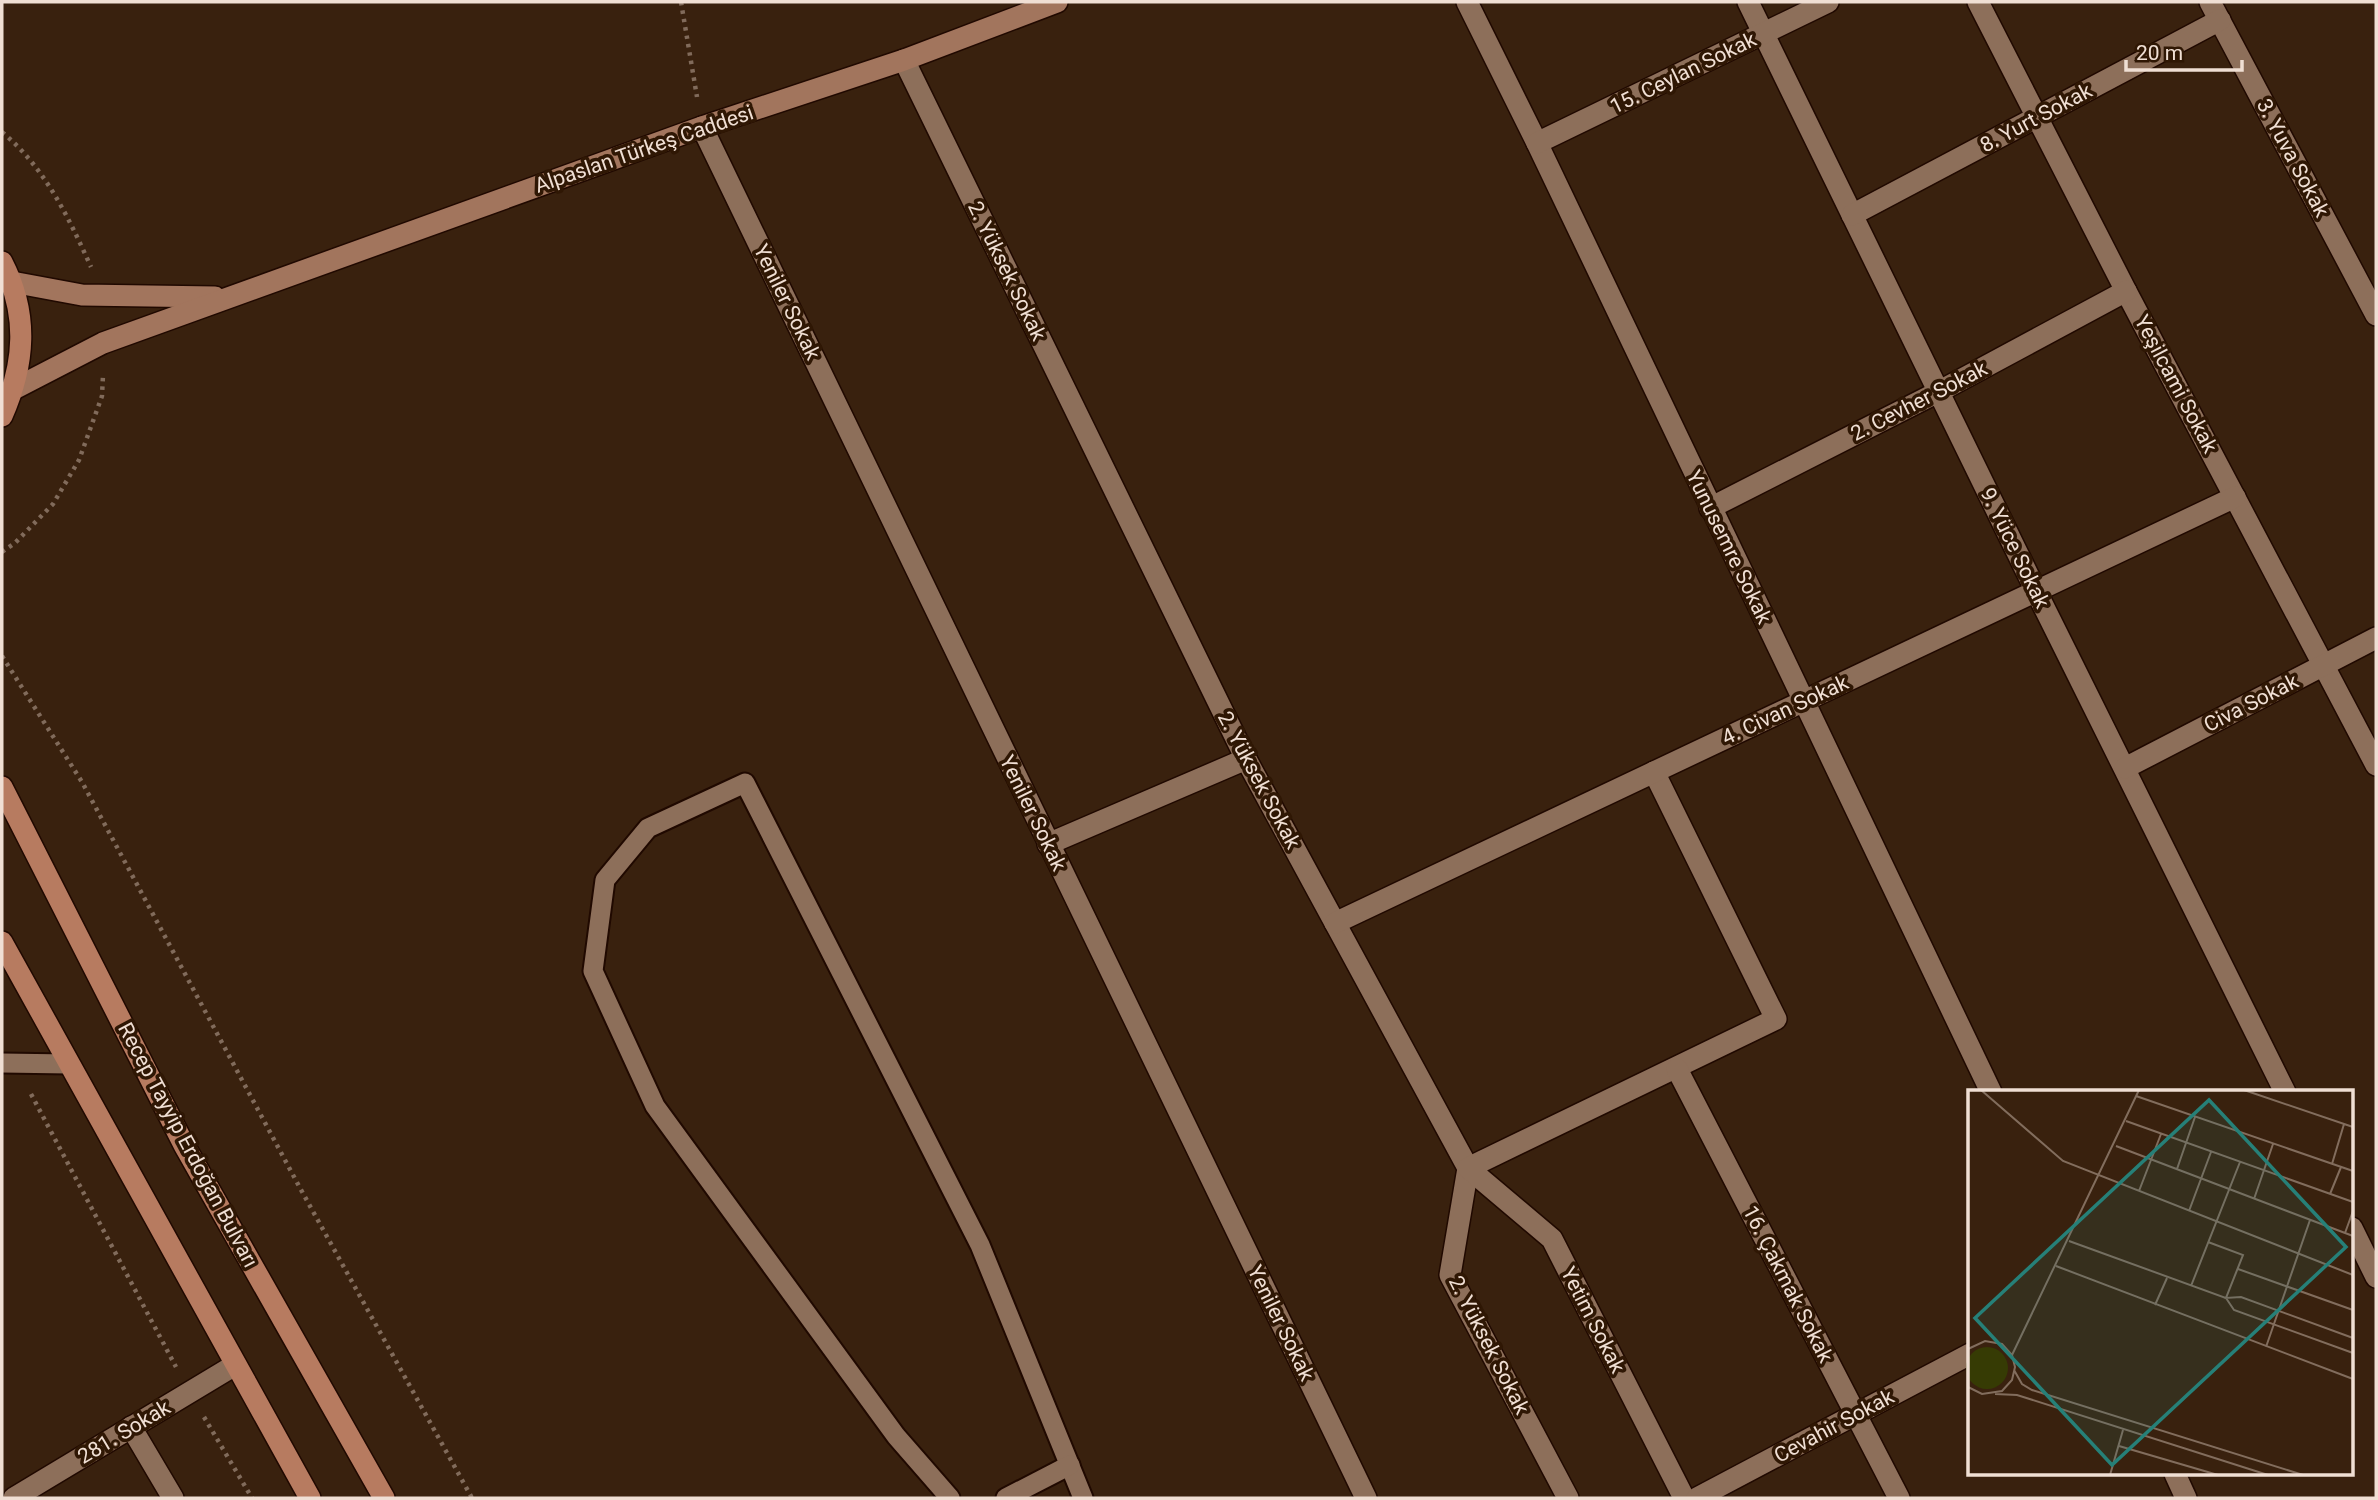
<svg xmlns="http://www.w3.org/2000/svg" width="2378" height="1500" font-family="Roboto,sans-serif">
<style>
.lines{fill:none;stroke-linecap:round;stroke-linejoin:round}
.lane-casing{stroke:#200900;stroke-width:23}
.street-casing{stroke:#200900;stroke-width:24}
.secondary-casing{stroke:#200900;stroke-width:24}
.primary-casing{stroke:#200900;stroke-width:24}
.path{stroke:#816b5b;stroke-width:4.5;stroke-dasharray:3.5 5;stroke-linecap:butt}
.lane{stroke:#8d6f5a;stroke-width:19}
.street{stroke:#8d6f5a;stroke-width:21}
.secondary{stroke:#a2755d;stroke-width:21}
.primary{stroke:#b77b60;stroke-width:21}
.labels{text-anchor:middle;stroke-width:7;stroke-linejoin:round;paint-order:stroke}
.street-label{font-size:21px;fill:#f0dfd4;stroke:#2f1704}
.inset-road{fill:none;stroke:#826d5d;stroke-width:2}
.view{fill:#268078;fill-opacity:0.15;stroke:#268078;stroke-width:3.5}
.inset-edge{fill:none;stroke:#f0dfd4;stroke-width:3.5}
</style>
<rect width="100%" height="100%" fill="#39210e"/>
<g class="lines">
<defs>
<g id="lane">
<polyline points="2,1063 69,1064"/>
<polyline points="950,1498 896,1436 655,1106 593,971 605,880 648,828 745,783 980,1245 1083,1498"/>
<polyline points="1006,1498 1070,1465"/>
</g>
<g id="street">
<polyline points="1467,2 1537,143 1991,1092"/>
<polyline points="1748,2 2036,591 2285,1092"/>
<polyline points="1978,2 2126,291 2376,765"/>
<polyline points="2210,2 2376,315"/>
<polyline points="904,60 1246,759 1468,1168 1450,1275 1568,1498"/>
<polyline points="702,127 1366,1498"/>
<polyline points="1537,143 1828,2"/>
<polyline points="1852,215 2220,20"/>
<polyline points="1710,508 1940,391 2126,291"/>
<polyline points="2125,768 2376,638"/>
<polyline points="1654,772 1776,1019 1468,1168 1552,1239 1684,1498"/>
<polyline points="1048,844 1246,759"/>
<polyline points="1335,923 2235,497"/>
<polyline points="1677,1069 1899,1498"/>
<polyline points="2352,1228 2376,1277"/>
<polyline points="131,1427 173,1498"/>
<polyline points="2175,1474 2186,1498"/>
<polyline points="14,1498 235,1365"/>
<polyline points="1697,1498 1970,1354"/>
</g>
<g id="secondary">
<polyline points="12,282 82,295 215,297"/>
<polyline points="14,389 103,343 702,127 904,60 1057,2"/>
</g>
<g id="primary">
<path d="M2,262C29,314 25,364 2,416"/>
<polyline points="2,787 184,1145 384,1498"/>
<polyline points="2,942 310,1498"/>
</g>
</defs>
<!-- lane casing -->
<use href="#lane" class="lane-casing"/>
<!-- street casing -->
<use href="#street" class="street-casing"/>
<!-- secondary casing -->
<use href="#secondary" class="secondary-casing"/>
<!-- primary casing -->
<use href="#primary" class="primary-casing"/>
<!-- path -->
<g class="path">
<polyline points="681,2 697,97"/>
<path d="M2,132C45,168 68,216 91,267"/>
<polyline points="2,552 15,543 53,504 79,460 102,396 103,375"/>
<polyline points="2,656 82,782 300,1188 472,1498"/>
<polyline points="31,1094 176,1367"/>
<polyline points="204,1417 252,1498"/>
</g>
<!-- lane -->
<use href="#lane" class="lane"/>
<!-- street -->
<use href="#street" class="street"/>
<!-- secondary -->
<use href="#secondary" class="secondary"/>
<!-- primary -->
<use href="#primary" class="primary"/>
</g>
<g class="labels">
<!-- street labels -->
<g class="street-label">
<text transform="translate(1683 73) rotate(-26)" y="7">15. Ceylan Sokak</text>
<text transform="translate(2036 118) rotate(-28)" y="7">8. Yurt Sokak</text>
<text transform="translate(644 149) rotate(-19)" y="7">Alpaslan Türkeş Caddesi</text>
<text transform="translate(2293 158) rotate(62)" y="7">3. Yuva Sokak</text>
<text transform="translate(1007 271) rotate(64)" y="7">2. Yüksek Sokak</text>
<text transform="translate(787 302) rotate(64)" y="7">Yeniler Sokak</text>
<text transform="translate(2176 384) rotate(62)" y="7">Yeşilcami Sokak</text>
<text transform="translate(1919 401) rotate(-27)" y="7">2. Cevher Sokak</text>
<text transform="translate(1729 547) rotate(64)" y="7">Yunusemre Sokak</text>
<text transform="translate(2015 548) rotate(64)" y="7">9. Yüce Sokak</text>
<text transform="translate(2251 703) rotate(-27)" y="7">Civa Sokak</text>
<text transform="translate(1785 710) rotate(-25)" y="7">4. Civan Sokak</text>
<text transform="translate(1259 780) rotate(62)" y="7">2. Yüksek Sokak</text>
<text transform="translate(1033 813) rotate(64)" y="7">Yeniler Sokak</text>
<text transform="translate(188 1145) rotate(62)" y="7">Recep Tayyip Erdoğan Bulvarı</text>
<text transform="translate(1788 1284) rotate(63)" y="7">16. Çakmak Sokak</text>
<text transform="translate(1593 1320) rotate(63)" y="7">Yetim Sokak</text>
<text transform="translate(1281 1323) rotate(64)" y="7">Yeniler Sokak</text>
<text transform="translate(1489 1345) rotate(63)" y="7">2. Yüksek Sokak</text>
<text transform="translate(1834 1426) rotate(-28)" y="7">Cevahir Sokak</text>
<text transform="translate(124 1432) rotate(-31)" y="7">281. Sokak</text>
</g>
</g>
<!-- overview -->
<g transform="translate(1968 1090)">
<rect width="385" height="385" fill="#39210e"/>
<path d="M-2 278a21 21 0 1 1 42 0a21 21 0 1 1-42 0Z" fill="#363b04"/>
<path class="inset-road" d="M13,0L95,71L385,185M276,0L385,37M168,6L385,81M158,31L385,112M148,56L385,146M364,74L376,34M209,79L227,27M171,101L193,44M362,104L373,77M286,109L305,54M221,121L243,62M377,143L385,121M101,151L258,208L266,220L385,263M240,152L275,165L258,208L273,207L385,248M88,176L385,289M270,179L385,220M223,196L272,72M187,215L199,188M298,257L342,130M0,259L17,251L34,254L44,265L47,277L44,290L34,301L14,304L0,297M44,265L171,0M46,280L54,294L64,300L335,385M27,304L49,305L300,385M151,356L250,385M142,385L155,340"/>
<path class="view" d="M241,10L378,157L144,375L7,228Z"/>
<rect width="385" height="385" class="inset-edge"/>
</g>
<!-- border -->
<rect width="2378" height="1500" fill="none" stroke="#f0dfd4" stroke-width="7"/>
<!-- scale -->
<path d="M2126 60v10h116v-10" fill="none" stroke="#f0dfd4" stroke-width="3.5"/>
<text x="2136" y="60" font-size="21" fill="#f0dfd4" stroke="#2f1704" stroke-width="5" paint-order="stroke">20 m</text>
</svg>
